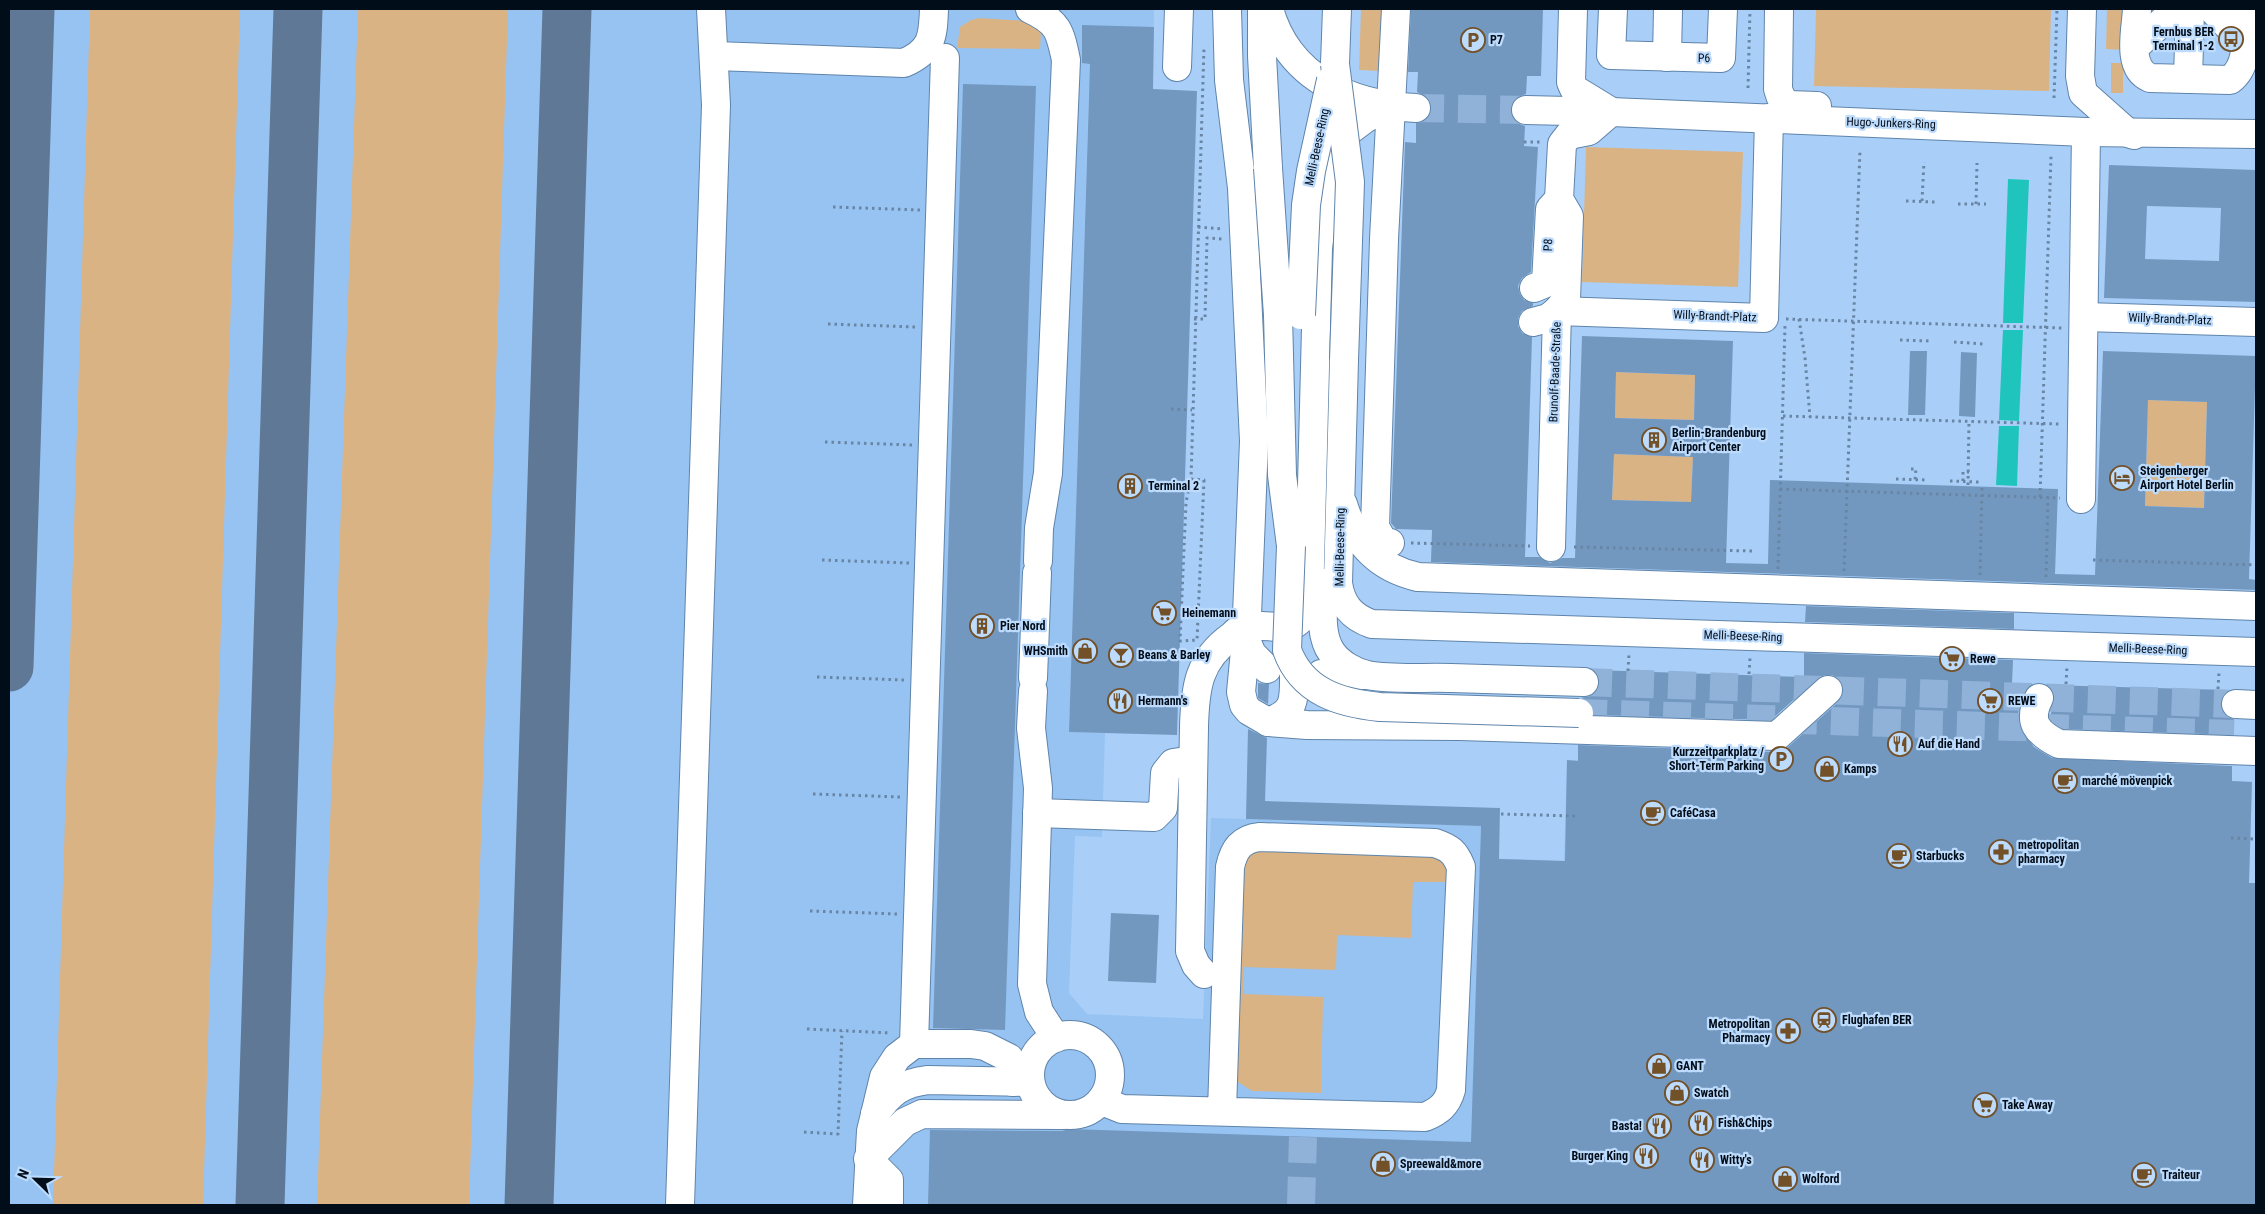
<svg xmlns="http://www.w3.org/2000/svg" width="2265" height="1214" font-family="'Roboto Condensed',sans-serif">
<style>
.built{fill:#97c3f2}
.green{fill:#dab385}
.water{fill:#1fc4bd}
.lines{fill:none;stroke-linecap:round;stroke-linejoin:round}
.taxiway{stroke:#5e7895;stroke-width:49}
.building{fill:#7398c0;fill-rule:evenodd}
.minor-tunnel{stroke:#90b2d8;stroke-width:28;stroke-dasharray:28 14;stroke-linecap:butt}
.minor-casing{stroke:#5f84aa;stroke-width:30}
.path{stroke:#6985a4;stroke-width:3;stroke-dasharray:2.5 4;stroke-linecap:butt}
.minor{stroke:#fff;stroke-width:28}
.minor-bridge-casing{stroke:#5f84aa;stroke-width:30;stroke-linecap:butt}
.minor-bridge{stroke:#fff;stroke-width:28}
.labels{text-anchor:middle;stroke-width:4.5;stroke-linejoin:round;paint-order:stroke}
.poi-label{font-size:12px;font-weight:bold;fill:#020d1a;stroke:#bddcfd;text-anchor:start}
.street-label{font-size:12px;fill:#020d1a;stroke:#bddcfd}
</style>
<rect width="100%" height="100%" fill="#a9cff9"/>
<!-- built -->
<polygon class="built" points="9,9 1154,9 1153,66 1089,88 1069,732 1105,733 1102,837 1075,836 1069,993 1087,1014 1203,1019 1211,818 1481,826 1480,858 1564,861 1567,760 2252,782 2249,883 2256,883 2256,1205 9,1205"/>
<!-- green -->
<g class="green">
<polygon points="90,9 240,9 203,1205 53,1205"/>
<polygon points="358,9 508,9 469,1205 317,1205"/>
<polygon points="1361,9 1403,9 1401,72 1359,70"/>
<polygon points="1816,9 2051,9 2049,91 1814,86"/>
<polygon points="2107,9 2124,9 2124,50 2106,49"/>
<polygon points="979,18 1027,21 1041,31 1040,49 957,48 960,27 971,20"/>
<rect x="2111" y="63" width="12" height="30"/>
<polygon points="1586,147 1743,152 1738,287 1582,282"/>
<polygon points="1616,372 1695,375 1694,420 1615,418"/>
<polygon points="2148,400 2207,402 2204,508 2145,506"/>
<polygon points="1614,454 1693,457 1691,502 1612,500"/>
<polygon points="1252,850 1432,853 1446,862 1445,882 1413,882 1411,938 1337,935 1336,970 1244,967 1244,994 1323,997 1321,1093 1252,1091 1238,1082 1235,1076 1241,862"/>
</g>
<!-- water -->
<g class="water">
<polygon points="2008,179 2029,180 2023,323 2003,323"/>
<polygon points="2003,330 2023,330 2019,421 1999,420"/>
<polygon points="1999,426 2019,426 2017,486 1996,485"/>
</g>
<g class="lines">
<!-- taxiway -->
<g class="taxiway">
<polyline points="9,667 30,9"/>
<polyline points="260,1205 298,9"/>
<polyline points="529,1205 567,9"/>
</g>
</g>
<!-- building -->
<g class="building">
<path d="M1411,9H1543L1541,76H1527L1526,94L1518,97L1513,101L1510,109L1513,118L1517,123L1525,126L1524,146L1538,147L1531,272L1522,278L1518,286L1520,294L1524,300L1533,303V306L1522,311L1518,318V326L1522,333L1532,337L1525,557H1540L1550,563L1562,558H1575L1582,336L1733,341L1726,563L1768,564L1770,480L2058,489L2055,574L2095,575L2103,351L2256,356L2249,579L2256,580V590L1431,562L1432,530L1396,529L1391,523L1405,142L1416,143V123L1423,122L1428,117L1432,109L1430,101L1425,96L1417,92L1418,72H1408ZM1616,372L1695,375L1694,420L1615,418ZM2148,400L2207,402L2204,508L2145,506ZM1614,454L1693,457L1691,502L1612,500Z"/>
<polygon points="1082,25 1154,27 1153,89 1197,91 1177,735 1069,732 1090,64 1082,63"/>
<polygon points="963,84 1036,86 1005,1030 933,1028"/>
<path d="M2109,165L2256,170V302L2104,298ZM2147,206L2221,208L2219,261L2145,259Z"/>
<polygon points="1910,351 1927,351 1925,415 1908,415"/>
<polygon points="1961,352 1977,353 1975,417 1959,416"/>
<polygon points="1806,606 2014,613 2014,629 1805,622"/>
<polygon points="1804,653 2013,660 2012,684 2033,684 2025,692 2020,703 2018,714 2022,731 2034,747 2052,758 2232,766 2232,781 2252,782 2249,883 2256,883 2256,1205 928,1205 930,1130 1062,1131 1069,1129 1471,1142 1481,826 1246,819 1248,729 1267,738 1265,801 1500,808 1499,859 1565,861 1567,760 1578,761 1578,745 1777,752 1787,748 1838,702 1843,694 1843,686 1839,679 1832,675 1825,675 1818,678 1771,720 1594,715 1592,705 1588,700 1580,698 1591,696 1598,690 1600,682 1598,675 1594,670 1804,677"/>
<polygon points="1258,683 1269,684 1268,704 1258,698"/>
<polygon points="2046,685 2228,690 2223,696 2220,704 2222,712 2227,717 2234,719 2233,735 2063,729 2050,719 2054,696 2052,689"/>
<polygon points="1111,913 1159,915 1156,983 1108,981"/>
</g>
<g class="lines">
<!-- minor-tunnel -->
<g class="minor-tunnel">
<polyline points="1416,108 1526,110"/>
<polyline points="1584,682 2236,704"/>
<polyline points="1579,713 2234,734"/>
<polyline points="1301,1205 1303,1137"/>
</g>
<defs>
<g id="minor">
<path d="M1030,9C1058,22 1060,31 1066,60L1048,473L1039,528L1038,561"/>
<polyline points="1227,9 1229,80 1242,188 1254,441 1246,640 1241,692 1244,705 1249,711 1268,722 1307,725 1459,726 1777,736 1828,690"/>
<polyline points="1262,9 1262,56 1268,168"/>
<path d="M1269,9C1288,78 1350,105 1416,108"/>
<polyline points="1573,9 1571,82 1574,89 1610,111"/>
<polyline points="1613,9 1611,55 1721,58 1723,9"/>
<polyline points="1779,9 1778,89 1781,98 1789,105 1817,106"/>
<polyline points="2082,9 2080,76 2083,93 2128,133 2134,135"/>
<path d="M2137,9C2136,30 2126,68 2150,78L2230,80C2251,64 2245,33 2246,9"/>
<polyline points="2212,9 2245,44"/>
<polyline points="2136,46 2176,9"/>
<path d="M715,56L904,63C932,51 933,37 934,9"/>
<polyline points="1667,57 1668,9"/>
<polyline points="1335,64 1337,9"/>
<polyline points="1177,67 1179,9"/>
<polyline points="2188,79 2190,9"/>
<polyline points="1526,110 1611,112 2086,132 2256,134"/>
<polyline points="1534,288 1546,283 1550,209 1559,199"/>
<polyline points="1557,311 1764,318 1769,118"/>
<polyline points="1278,315 1282,475 1291,546"/>
<polyline points="2084,317 2256,322"/>
<polyline points="1533,322 1548,318 1557,311"/>
<path d="M1344,360L1338,583C1341,604 1351,617 1372,624L2256,652"/>
<polyline points="2081,499 2086,132"/>
<path d="M1343,504C1355,544 1378,568 1418,577L2256,606"/>
<polyline points="1390,543 1383,541 1375,527 1384,239 1396,9"/>
<polyline points="1551,547 1557,311 1566,300 1569,216 1559,199 1562,144 1569,135 1589,131 1611,112"/>
<path d="M1324,583C1324,604 1318,634 1332,653C1340,664 1354,672 1367,675C1394,680 1424,677 1451,678C1495,679 1540,681 1584,682"/>
<polyline points="1246,640 1252,654 1267,669"/>
<polyline points="1321,674 1363,675"/>
<polyline points="1033,678 1037,573"/>
<polyline points="1033,691 1031,728 1038,788 1032,984 1039,1012 1056,1038"/>
<path d="M2039,698C2027,722 2037,733 2059,744L2256,751"/>
<polyline points="2236,704 2256,705"/>
<path d="M1268,722C1296,712 1294,700 1294,673"/>
<polyline points="1037,813 1154,817 1163,808 1165,773 1173,763 1193,760"/>
<path d="M1204,974L1196,965L1190,951L1194,727C1195,688 1198,660 1232,636C1236,632 1242,626 1248,626C1276,623 1297,639 1309,603L1318,249L1325,189L1336,147L1346,133L1366,118L1391,107"/>
<circle cx="1070" cy="1075" r="40"/>
<polyline points="914,1044 945,58"/>
<path d="M1102,1101L1122,1109L1425,1117C1439,1111 1447,1105 1451,1090L1461,867C1455,852 1450,848 1435,843L1260,837C1241,839 1234,849 1230,867L1222,1111"/>
<path d="M875,1114C890,1093 901,1083 928,1080L1030,1082"/>
<polyline points="680,1205 716,105 711,9"/>
<polyline points="867,1205 871,1131 884,1077 897,1057 914,1044 971,1044 985,1046 1009,1058 1013,1082"/>
<polyline points="889,1205 889,1180 868,1159 905,1122 922,1114 1062,1115"/>
</g>
</defs>
<!-- minor casing -->
<use href="#minor" class="minor-casing"/>
<!-- path -->
<g class="path">
<polyline points="1748,88 1750,9"/>
<polyline points="2054,98 2057,9"/>
<polyline points="1524,142 1541,142"/>
<polyline points="1906,201 1935,202"/>
<polyline points="1922,201 1924,162"/>
<polyline points="1958,204 1986,204"/>
<polyline points="1976,204 1977,163"/>
<polyline points="833,207 920,210"/>
<polyline points="1198,227 1222,229"/>
<polyline points="1194,319 1205,319 1207,238 1223,239"/>
<polyline points="1786,319 2062,328"/>
<polyline points="1799,319 1805,358 1810,417"/>
<polyline points="828,324 916,327"/>
<polyline points="1900,340 1931,341"/>
<polyline points="1954,342 1984,344"/>
<polyline points="1171,409 1192,410"/>
<polyline points="1783,416 2060,424"/>
<polyline points="825,442 913,445"/>
<polyline points="1911,469 1916,469 1915,480"/>
<polyline points="1191,479 1204,480 1197,640 1180,641 1186,502 1191,479 1204,47"/>
<polyline points="1896,479 1926,480"/>
<polyline points="1950,481 1979,482"/>
<polyline points="1963,481 1963,472 1969,472"/>
<polyline points="1968,485 1969,421"/>
<polyline points="1780,489 2060,498"/>
<polyline points="2040,497 2051,156"/>
<polyline points="1411,543 1530,546"/>
<polyline points="1574,547 1753,551"/>
<polyline points="822,560 909,563"/>
<polyline points="2093,560 2256,565"/>
<polyline points="1778,569 1785,326"/>
<polyline points="1844,571 1860,150"/>
<polyline points="1980,575 1982,486"/>
<polyline points="2046,577 2048,498"/>
<polyline points="1628,671 1629,654"/>
<polyline points="1749,674 1750,658"/>
<polyline points="817,677 905,680"/>
<polyline points="2066,684 2067,666"/>
<polyline points="2218,689 2219,672"/>
<polyline points="813,794 901,797"/>
<polyline points="1501,814 1575,816"/>
<polyline points="2231,838 2256,839"/>
<polyline points="810,911 898,914"/>
<polyline points="807,1029 891,1033"/>
<polyline points="804,1132 838,1134 842,1031"/>
</g>
<!-- minor -->
<use href="#minor" class="minor"/>
<defs>
<g id="minor-bridge">
<polyline points="1335,64 1350,182 1344,360"/>
<polyline points="1268,168 1278,315"/>
<polyline points="1301,315 1306,205 1311,171 1331,80"/>
<path d="M1291,546L1287,650C1302,692 1340,703 1380,707L1579,713"/>
</g>
</defs>
<!-- minor-bridge casing -->
<use href="#minor-bridge" class="minor-bridge-casing"/>
<!-- minor-bridge -->
<use href="#minor-bridge" class="minor-bridge"/>
</g>
<!-- icons -->
<defs>
<symbol id="bus-ring" viewBox="-11 -11 22 22"><circle r="9.5" fill="#bddcfd" stroke="#735128" stroke-width="1.5"/><path d="M-5-6H5V4H4V6H2V4H-2V6H-4V4H-5ZM-3.5-4V0h7V-4ZM-3.5 1.2v1.5H-2V1.2ZM2 1.2v1.5H3.5V1.2Z" fill="#735128"/></symbol>
<symbol id="parking-ring" viewBox="-11 -11 22 22"><circle r="9.5" fill="#bddcfd" stroke="#735128" stroke-width="1.5"/><path d="M-3.5-5.5H1a3.5 3.5 0 0 1 0 7H-1V5.5H-3.5ZM-1-3.4V-.6H.8a1.4 1.4 0 0 0 0-2.8Z" fill="#735128"/></symbol>
<symbol id="building-ring" viewBox="-11 -11 22 22"><circle r="9.5" fill="#bddcfd" stroke="#735128" stroke-width="1.5"/><path d="M-4-6H4V6H1V3H-1V6H-4ZM-2.5-4.3h1.7v1.8h-1.7ZM.8-4.3h1.7v1.8H.8ZM-2.5-1h1.7V.8h-1.7ZM.8-1h1.7V.8H.8Z" fill="#735128"/></symbol>
<symbol id="hotel-ring" viewBox="-11 -11 22 22"><circle r="9.5" fill="#bddcfd" stroke="#735128" stroke-width="1.5"/><path d="M-6-4.5h1.5V1H6V5H4.5V3h-9V5H-6ZM-4 0a1.8 1.8 0 1 1 3.6 0ZM.5 0V-2.5h3Q6-2.5 6 0Z" fill="#735128"/></symbol>
<symbol id="supermarket-ring" viewBox="-11 -11 22 22"><circle r="9.5" fill="#bddcfd" stroke="#735128" stroke-width="1.5"/><path d="M-6-5.5h2.5l.6 2H6L4.5 2H-2.5L-4.4-4H-6ZM-1.5 3.2a1.3 1.3 0 1 0 .1 0ZM3 3.2a1.3 1.3 0 1 0 .1 0Z" fill="#735128"/></symbol>
<symbol id="shop-ring" viewBox="-11 -11 22 22"><circle r="9.5" fill="#bddcfd" stroke="#735128" stroke-width="1.5"/><path d="M-5-2.5h2.3a2.7 3.5 0 0 1 5.4 0H5L5.5 6h-11ZM-1.5-2.5h3a1.5 2.3 0 0 0-3 0Z" fill="#735128"/></symbol>
<symbol id="bar-ring" viewBox="-11 -11 22 22"><circle r="9.5" fill="#bddcfd" stroke="#735128" stroke-width="1.5"/><path d="M-6-5H6L.8 .8V4.5H3.5V6h-7V4.5H-.8V.8Z" fill="#735128"/></symbol>
<symbol id="restaurant-ring" viewBox="-11 -11 22 22"><circle r="9.5" fill="#bddcfd" stroke="#735128" stroke-width="1.5"/><path d="M-5-6h1v4h1v-4h1v4h1v-4h1v5L-1.5 .5V6h-2V.5L-5-1ZM5-6V6H3V1.5H1.5Q1.5-4 5-6Z" fill="#735128"/></symbol>
<symbol id="cafe-ring" viewBox="-11 -11 22 22"><circle r="9.5" fill="#bddcfd" stroke="#735128" stroke-width="1.5"/><path d="M-5.5-4.5H6V0H3Q3 3.5 0 3.5H-2.5Q-5.5 3.5-5.5 0ZM3-3.2v2h1.7v-2ZM-6 4.5H4V6H-6Z" fill="#735128"/></symbol>
<symbol id="pharmacy-ring" viewBox="-11 -11 22 22"><circle r="9.5" fill="#bddcfd" stroke="#735128" stroke-width="1.5"/><path d="M-2-6h4v4h4v4h-4v4h-4v-4h-4v-4h4Z" fill="#735128"/></symbol>
<symbol id="station-ring" viewBox="-11 -11 22 22"><circle r="9.5" fill="#bddcfd" stroke="#735128" stroke-width="1.5"/><path d="M-3-6H3Q5-6 5-4V2Q5 4 3 4L4.5 6H3L1.5 4h-3L-3 6H-4.5L-3 4Q-5 4-5 2V-4Q-5-6-3-6ZM-3.5-4v3h7v-3ZM-3.5 1v1.5H-2V1ZM2 1v1.5H3.5V1Z" fill="#735128"/></symbol>
</defs>
<g fill-rule="evenodd">
<use href="#bus-ring" x="2217" y="25" width="28" height="28"/>
<use href="#parking-ring" x="1459" y="26" width="28" height="28"/>
<use href="#building-ring" x="1640" y="426" width="28" height="28"/>
<use href="#hotel-ring" x="2108" y="464" width="28" height="28"/>
<use href="#building-ring" x="1116" y="472" width="28" height="28"/>
<use href="#supermarket-ring" x="1150" y="599" width="28" height="28"/>
<use href="#building-ring" x="968" y="612" width="28" height="28"/>
<use href="#shop-ring" x="1071" y="637" width="28" height="28"/>
<use href="#bar-ring" x="1107" y="641" width="28" height="28"/>
<use href="#supermarket-ring" x="1938" y="645" width="28" height="28"/>
<use href="#restaurant-ring" x="1106" y="687" width="28" height="28"/>
<use href="#supermarket-ring" x="1976" y="687" width="28" height="28"/>
<use href="#restaurant-ring" x="1886" y="730" width="28" height="28"/>
<use href="#parking-ring" x="1767" y="745" width="28" height="28"/>
<use href="#shop-ring" x="1813" y="755" width="28" height="28"/>
<use href="#cafe-ring" x="2051" y="767" width="28" height="28"/>
<use href="#cafe-ring" x="1639" y="799" width="28" height="28"/>
<use href="#pharmacy-ring" x="1987" y="838" width="28" height="28"/>
<use href="#cafe-ring" x="1885" y="842" width="28" height="28"/>
<use href="#station-ring" x="1810" y="1006" width="28" height="28"/>
<use href="#pharmacy-ring" x="1774" y="1017" width="28" height="28"/>
<use href="#shop-ring" x="1645" y="1052" width="28" height="28"/>
<use href="#shop-ring" x="1663" y="1079" width="28" height="28"/>
<use href="#supermarket-ring" x="1971" y="1091" width="28" height="28"/>
<use href="#restaurant-ring" x="1687" y="1109" width="28" height="28"/>
<use href="#restaurant-ring" x="1645" y="1112" width="28" height="28"/>
<use href="#restaurant-ring" x="1632" y="1142" width="28" height="28"/>
<use href="#restaurant-ring" x="1688" y="1146" width="28" height="28"/>
<use href="#shop-ring" x="1369" y="1150" width="28" height="28"/>
<use href="#cafe-ring" x="2130" y="1161" width="28" height="28"/>
<use href="#shop-ring" x="1771" y="1165" width="28" height="28"/>
</g>
<g class="labels">
<!-- poi labels -->
<g class="poi-label">
<text x="2214" y="36" text-anchor="end">Fernbus BER<tspan x="2214" dy="14">Terminal 1-2</tspan></text>
<text x="1490" y="44">P7</text>
<text x="1672" y="437">Berlin-Brandenburg<tspan x="1672" dy="14">Airport Center</tspan></text>
<text x="2140" y="475">Steigenberger<tspan x="2140" dy="14">Airport Hotel Berlin</tspan></text>
<text x="1148" y="490">Terminal 2</text>
<text x="1182" y="617">Heinemann</text>
<text x="1000" y="630">Pier Nord</text>
<text x="1068" y="655" text-anchor="end">WHSmith</text>
<text x="1138" y="659">Beans &amp; Barley</text>
<text x="1970" y="663">Rewe</text>
<text x="1138" y="705">Hermann's</text>
<text x="2008" y="705">REWE</text>
<text x="1918" y="748">Auf die Hand</text>
<text x="1764" y="756" text-anchor="end">Kurzzeitparkplatz /<tspan x="1764" dy="14">Short-Term Parking</tspan></text>
<text x="1844" y="773">Kamps</text>
<text x="2082" y="785">marché mövenpick</text>
<text x="1670" y="817">CaféCasa</text>
<text x="2018" y="849">metropolitan<tspan x="2018" dy="14">pharmacy</tspan></text>
<text x="1916" y="860">Starbucks</text>
<text x="1842" y="1024">Flughafen BER</text>
<text x="1770" y="1028" text-anchor="end">Metropolitan<tspan x="1770" dy="14">Pharmacy</tspan></text>
<text x="1676" y="1070">GANT</text>
<text x="1694" y="1097">Swatch</text>
<text x="2002" y="1109">Take Away</text>
<text x="1718" y="1127">Fish&amp;Chips</text>
<text x="1642" y="1130" text-anchor="end">Basta!</text>
<text x="1628" y="1160" text-anchor="end">Burger King</text>
<text x="1720" y="1164">Witty's</text>
<text x="1400" y="1168">Spreewald&amp;more</text>
<text x="2162" y="1179">Traiteur</text>
<text x="1802" y="1183">Wolford</text>
</g>
<!-- street labels -->
<g class="street-label">
<text transform="translate(1704 58) rotate(1)" y="4">P6</text>
<text transform="translate(1891 123) rotate(2)" y="4">Hugo-Junkers-Ring</text>
<text transform="translate(1317 147) rotate(-78)" y="4">Melli-Beese-Ring</text>
<text transform="translate(1548 245) rotate(-87)" y="4">P8</text>
<text transform="translate(1715 316) rotate(2)" y="4">Willy-Brandt-Platz</text>
<text transform="translate(2170 319) rotate(2)" y="4">Willy-Brandt-Platz</text>
<text transform="translate(1555 372) rotate(-88)" y="4">Brunolf-Baade-Straße</text>
<text transform="translate(1340 547) rotate(-89)" y="4">Melli-Beese-Ring</text>
<text transform="translate(1743 636) rotate(2)" y="4">Melli-Beese-Ring</text>
<text transform="translate(2148 649) rotate(2)" y="4">Melli-Beese-Ring</text>
</g>
</g>
<!-- border -->
<rect width="2265" height="1214" fill="none" stroke="#020d1a" stroke-width="20"/>
<!-- north arrow -->
<g transform="translate(35 1179) rotate(293)" stroke="#bddcfd" stroke-width="4" paint-order="stroke">
<path d="M0-4L9 19L0 12L-9 19Z" fill="#020d1a"/>
<text y="-8" font-size="14" font-weight="bold" text-anchor="middle" fill="#020d1a">N</text>
</g>
</svg>
